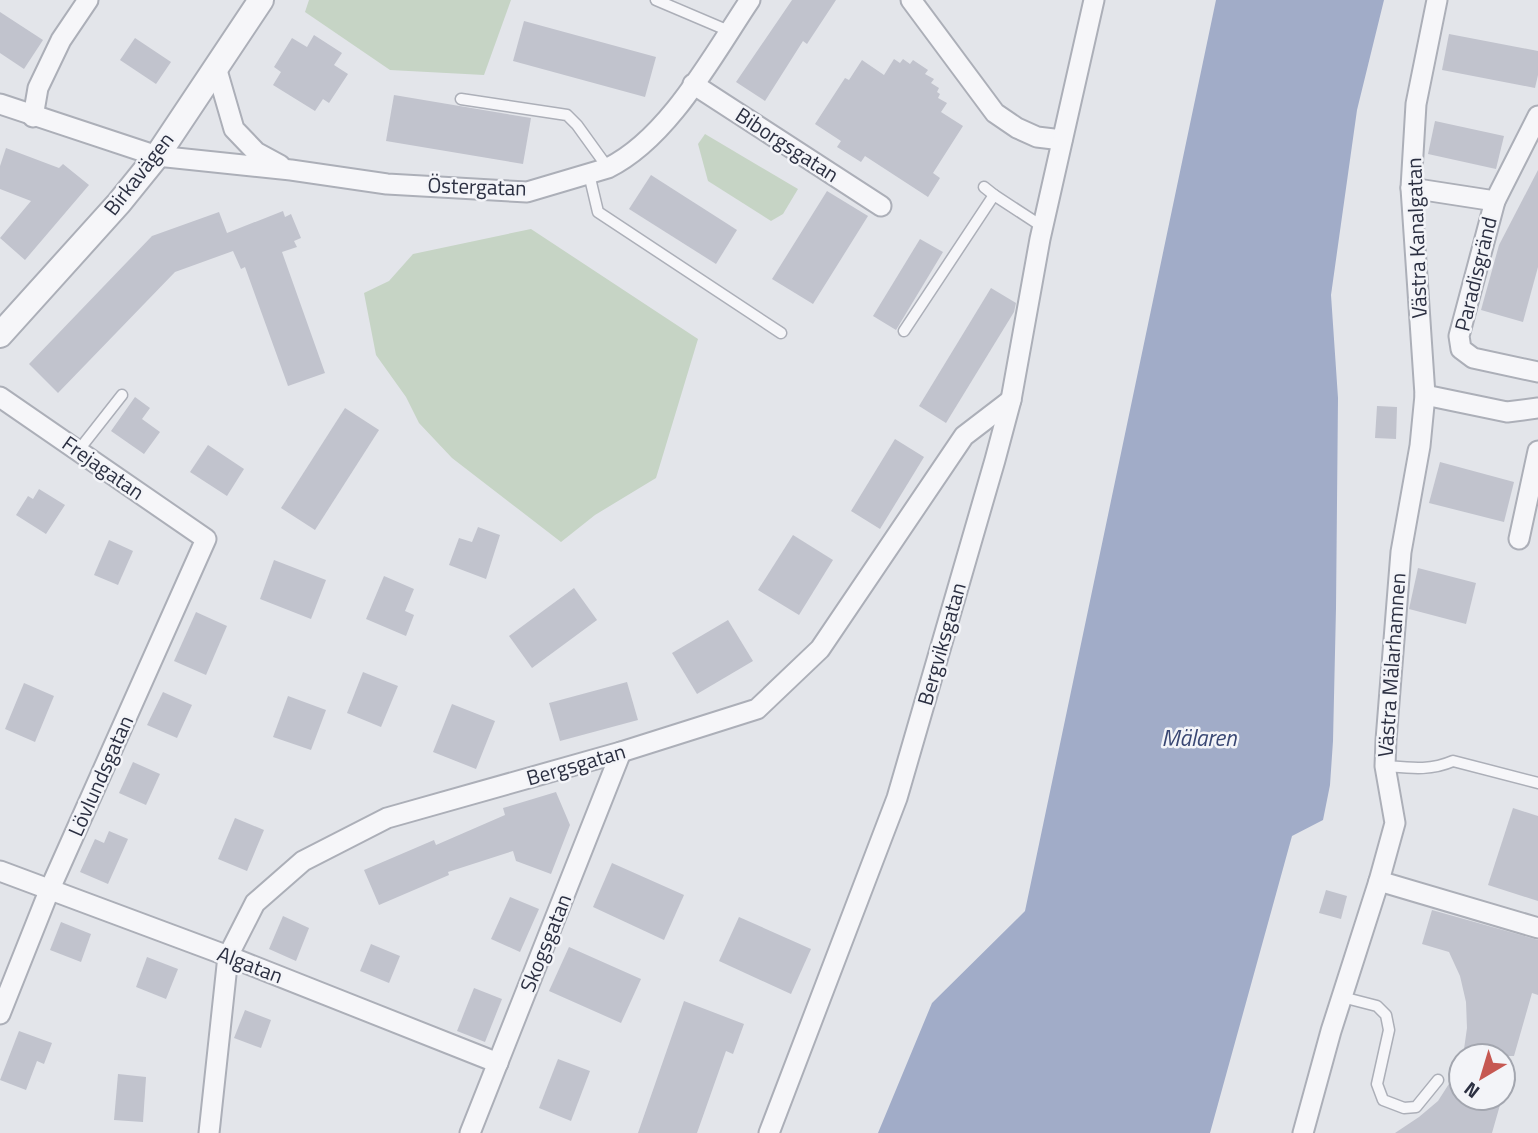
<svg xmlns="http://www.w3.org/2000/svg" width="1538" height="1133" font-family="'Titillium Web',sans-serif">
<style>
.green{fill:#c6d4c5}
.water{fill:#a1acc8}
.building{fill:#c1c3cd}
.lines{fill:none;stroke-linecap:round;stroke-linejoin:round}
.service-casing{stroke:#acafb8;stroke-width:13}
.minor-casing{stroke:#acafb8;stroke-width:23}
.tertiary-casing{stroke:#acafb8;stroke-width:28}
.service{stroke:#f6f6f9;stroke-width:10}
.minor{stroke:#f6f6f9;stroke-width:19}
.tertiary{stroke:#f6f6f9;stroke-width:24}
.labels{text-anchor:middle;stroke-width:5;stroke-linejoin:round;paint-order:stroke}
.street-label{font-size:21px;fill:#2c3042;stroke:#f3f4f8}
.water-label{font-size:23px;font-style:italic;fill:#394773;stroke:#f3f4f8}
</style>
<rect width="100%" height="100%" fill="#e3e5ea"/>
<!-- green -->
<g class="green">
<polygon points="309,0 511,0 484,75 390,70 305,12"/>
<polygon points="705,134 798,189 783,214 771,221 708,181 698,144"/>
<polygon points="531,229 698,339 656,478 595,515 561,542 452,458 419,423 406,397 376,355 364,293 389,281 413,254"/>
</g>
<!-- water -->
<polygon class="water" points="1216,0 1384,0 1357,110 1331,295 1338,398 1336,608 1333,741 1330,785 1323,820 1292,836 1210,1133 878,1133 932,1003 1025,911"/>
<!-- building -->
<g class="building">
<polygon points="792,0 836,0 807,44 803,41 765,101 736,82"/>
<polygon points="0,12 43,40 24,69 0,53"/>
<polygon points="524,21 656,57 645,97 513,61"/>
<polygon points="1449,34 1538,51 1538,75 1535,88 1442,70"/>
<polygon points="314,35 342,53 334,65 348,74 329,103 323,99 315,111 273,85 281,72 274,67 292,38 307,47"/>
<polygon points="135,38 171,62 156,84 120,60"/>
<polygon points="894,59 900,63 903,59 910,64 913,60 928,70 925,74 934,79 931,83 939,88 937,92 940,94 938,98 947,103 941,112 963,126 933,173 940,178 928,197 865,156 861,162 837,147 841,141 815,124 845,78 849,80 862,60 884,75"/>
<polygon points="394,95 531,118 523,164 386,141"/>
<polygon points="1435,121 1504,136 1496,169 1428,154"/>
<polygon points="6,148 59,168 63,164 89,185 25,260 0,238 31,201 0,189 0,166"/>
<polygon points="1538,170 1538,267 1523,322 1481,310 1499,245"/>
<polygon points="651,175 737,230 716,264 629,209"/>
<polygon points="827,191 868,216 813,304 772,279"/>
<polygon points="283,211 285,217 291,214 301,238 294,241 297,247 282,252 325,373 288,386 245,267 241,269 233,251 175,272 58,393 29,364 152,236 219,212 227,233"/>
<polygon points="920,239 943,252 896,330 873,316"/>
<polygon points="991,288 1016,303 1014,312 946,423 919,406"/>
<polygon points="135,397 150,408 142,419 160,432 144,454 111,431"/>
<polygon points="1377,406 1397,407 1396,439 1375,438"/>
<polygon points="345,408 379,430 315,530 281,508"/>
<polygon points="895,439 924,457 880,529 851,511"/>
<polygon points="208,445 244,469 227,496 190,472"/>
<polygon points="1440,462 1514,482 1504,522 1429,503"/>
<polygon points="39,489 65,505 46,534 16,515 28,496 33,499"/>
<polygon points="478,527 500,535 486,579 449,565 459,538 472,542"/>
<polygon points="793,535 833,560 799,615 758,590"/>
<polygon points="109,540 133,551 118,585 94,575"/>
<polygon points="274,560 326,580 311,619 260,599"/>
<polygon points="1418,568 1476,583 1466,624 1409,609"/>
<polygon points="384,576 414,589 405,611 414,615 406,636 366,619"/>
<polygon points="574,588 597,620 532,668 509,636"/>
<polygon points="196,612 227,626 206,675 174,661"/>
<polygon points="728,620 753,661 697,694 672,653"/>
<polygon points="363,672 398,686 381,727 347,713"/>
<polygon points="627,682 638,720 560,741 549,703"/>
<polygon points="24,683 54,696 35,742 5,729"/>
<polygon points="163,692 192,705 177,738 147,725"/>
<polygon points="288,696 326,710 311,750 273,737"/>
<polygon points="452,704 495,721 476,769 433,752"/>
<polygon points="133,762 160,774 146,805 119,793"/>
<polygon points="556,792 570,825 551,874 516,861 513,851 448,872 449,875 379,905 364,870 434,840 436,845 505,815 503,808"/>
<polygon points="1513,808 1538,816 1538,901 1488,885"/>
<polygon points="235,818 264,830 247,871 218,859"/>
<polygon points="109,831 128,839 108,884 80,872 95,839 104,843"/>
<polygon points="612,863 684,895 664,940 593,907"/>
<polygon points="1326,890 1347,896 1341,919 1319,913"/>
<polygon points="510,897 539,909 520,952 491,939"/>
<polygon points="1432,910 1538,940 1538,995 1532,993 1514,1056 1463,1056 1467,1028 1466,1002 1460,976 1449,952 1422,944"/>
<polygon points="283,916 309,928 296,961 269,949"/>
<polygon points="739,917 811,949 791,994 719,961"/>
<polygon points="61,922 91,934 81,962 50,950"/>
<polygon points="371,944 400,956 389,983 360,971"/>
<polygon points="569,947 641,979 621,1023 549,991"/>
<polygon points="147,957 178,969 166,999 136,987"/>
<polygon points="474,988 502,999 485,1042 457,1031"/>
<polygon points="684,1001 744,1024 733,1054 726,1051 697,1133 638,1133"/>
<polygon points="245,1010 271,1020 261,1048 234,1038"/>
<polygon points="19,1031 52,1043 44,1064 37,1061 26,1090 0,1080"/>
<polygon points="558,1059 590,1071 571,1121 539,1108"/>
<polygon points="1461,1065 1461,1098 1502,1098 1492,1133 1395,1133 1419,1117 1438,1101"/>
<polygon points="118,1074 146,1077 143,1122 114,1120"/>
</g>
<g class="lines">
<defs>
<g id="service">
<polyline points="656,0 729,31"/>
<polyline points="461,99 567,115 577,125 608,168"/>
<polyline points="589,174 598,212 781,333"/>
<polyline points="984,187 994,195"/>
<polyline points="904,331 994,195 1043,227"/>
<polyline points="78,451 122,395"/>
<path d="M1385,766C1410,768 1430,771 1453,761L1538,783"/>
<polyline points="1342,997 1377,1006 1386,1015 1389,1030 1377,1084 1383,1100 1404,1108 1416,1107 1438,1080"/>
</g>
<g id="minor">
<polyline points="911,0 995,113 1017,128 1037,137 1062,140"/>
<polyline points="216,67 234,129 256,152 280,165"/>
<polyline points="693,84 881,206"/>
<path d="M0,104L157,156L291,170L387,184L527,192L608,168C669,138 713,55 750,0"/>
<polyline points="33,117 38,88 61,40 88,0"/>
<polyline points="1411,188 1495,201 1538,116"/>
<polyline points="1495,201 1459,336 1461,349 1473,358 1538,372"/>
<polyline points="1425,395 1507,412 1538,408"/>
<polyline points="0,397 206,539 49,891 0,1014"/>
<polyline points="1519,539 1538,451"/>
<polyline points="0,871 228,956 498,1063"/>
<polyline points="1379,881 1538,928"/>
<polyline points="209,1133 228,956 255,903 303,861 387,818 621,752 757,709 820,649 964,436 1011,400"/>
<polyline points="470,1133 621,752"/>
<polyline points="769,1133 897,798 995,460 1011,400 1040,239 1094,0"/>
<polyline points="1303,1133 1331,1031 1379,881 1395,823 1385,766 1386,740 1401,552 1420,446 1425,395 1411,188 1416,104 1437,0"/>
</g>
<polyline id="tertiary" points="0,335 119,203 157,156 261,0"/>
</defs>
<!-- service casing -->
<use href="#service" class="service-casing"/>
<!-- minor casing -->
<use href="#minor" class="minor-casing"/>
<!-- tertiary casing -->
<use href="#tertiary" class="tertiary-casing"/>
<!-- service -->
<use href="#service" class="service"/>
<!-- minor -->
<use href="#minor" class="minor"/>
<!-- tertiary -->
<use href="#tertiary" class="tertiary"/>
</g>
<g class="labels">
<!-- street labels -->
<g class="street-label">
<text transform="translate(787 145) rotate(33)" y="7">Biborgsgatan</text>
<text transform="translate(139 174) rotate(-52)" y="7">Birkavägen</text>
<text transform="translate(477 187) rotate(2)" y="7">Östergatan</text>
<text transform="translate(1417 238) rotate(-92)" y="7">Västra Kanalgatan</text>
<text transform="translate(1476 274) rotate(-76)" y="7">Paradisgränd</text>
<text transform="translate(103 468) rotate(35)" y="7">Frejagatan</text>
<text transform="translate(942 644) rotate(-74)" y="7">Bergviksgatan</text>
<text transform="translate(1392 665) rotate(-86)" y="7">Västra Mälarhamnen</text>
<text transform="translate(576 765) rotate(-16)" y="7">Bergsgatan</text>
<text transform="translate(101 776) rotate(-66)" y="7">Lövlundsgatan</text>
<text transform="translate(546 943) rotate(-68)" y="7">Skogsgatan</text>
<text transform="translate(250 965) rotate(21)" y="7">Algatan</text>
</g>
<!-- water labels -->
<g class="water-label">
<text x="1199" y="746">Mälaren</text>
</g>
</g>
<!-- north arrow -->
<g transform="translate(1482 1077) rotate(218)"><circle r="33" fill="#f3f4f8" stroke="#a3a6af" stroke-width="2"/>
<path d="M0-5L12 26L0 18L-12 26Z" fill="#c65852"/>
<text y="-10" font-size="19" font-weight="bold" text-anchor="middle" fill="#2c3042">N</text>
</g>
</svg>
